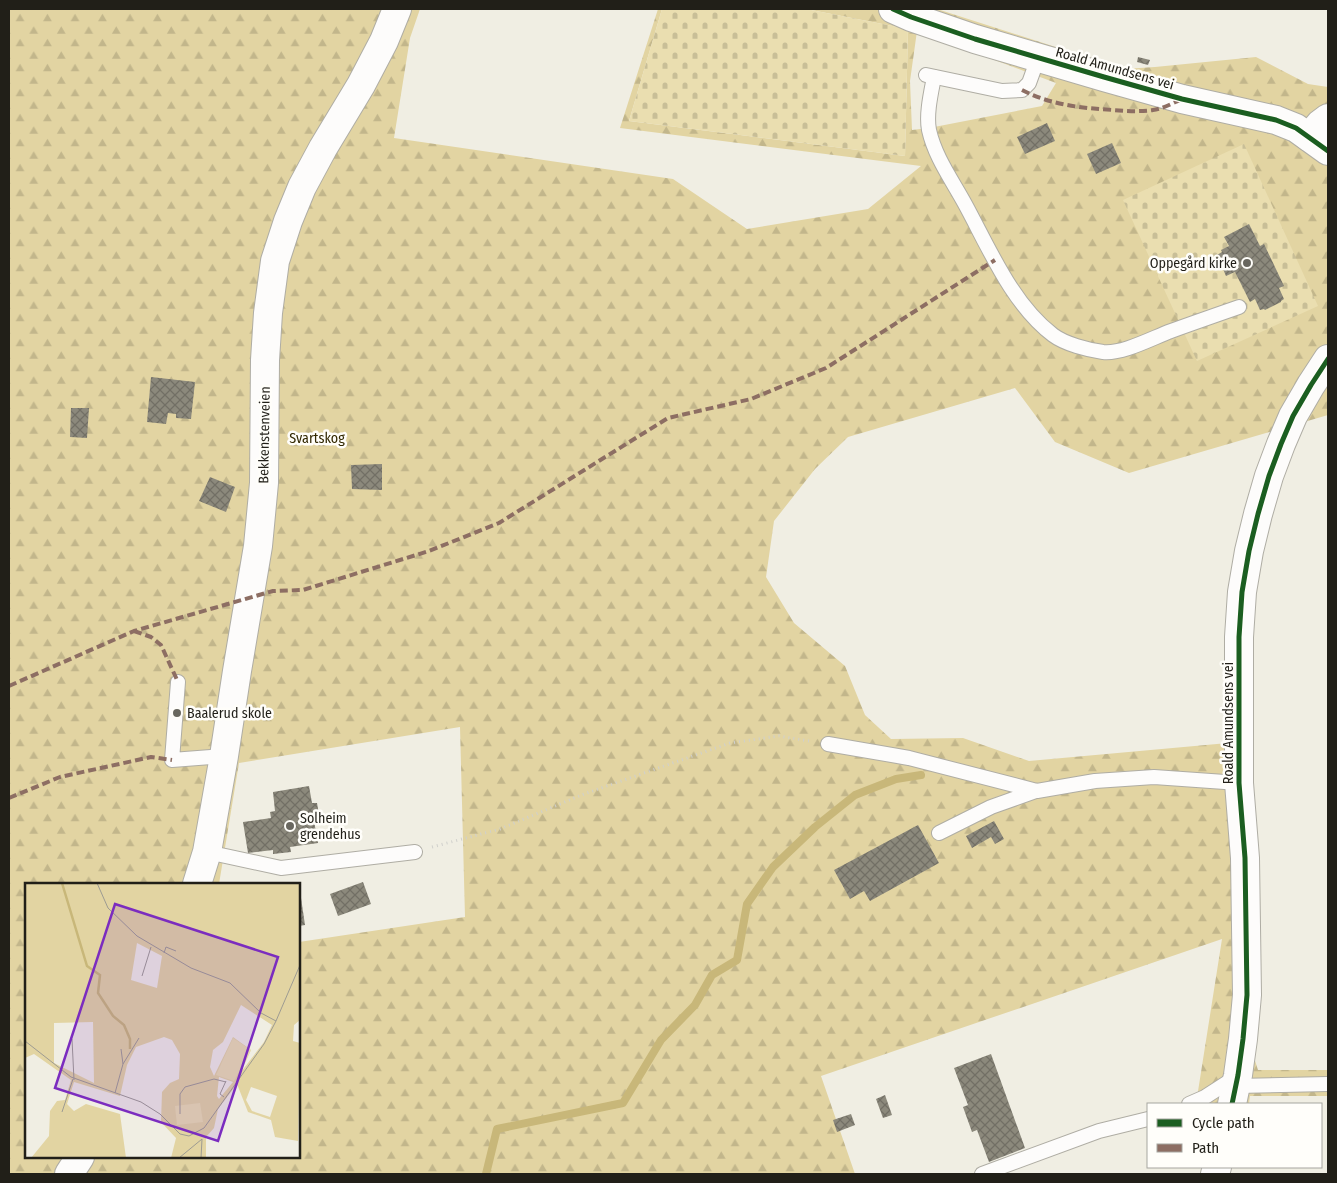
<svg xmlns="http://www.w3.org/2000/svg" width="1337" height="1183" font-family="'Fira Sans Condensed',sans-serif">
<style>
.forest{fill:url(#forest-firs);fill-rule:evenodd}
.cemetery{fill:url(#cemetery-stones)}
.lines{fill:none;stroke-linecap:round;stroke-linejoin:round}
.stream{stroke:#c8b779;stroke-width:8}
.building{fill:url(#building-cross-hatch)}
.service-casing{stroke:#afada4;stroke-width:16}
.minor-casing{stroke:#afada4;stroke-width:30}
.secondary-casing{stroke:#afada4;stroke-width:30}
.path{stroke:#d0d0cc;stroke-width:3;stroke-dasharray:1 4;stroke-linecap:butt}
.service{stroke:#fdfcfb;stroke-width:14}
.minor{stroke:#fdfcfb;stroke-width:28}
.secondary{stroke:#fdfcfb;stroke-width:28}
.quiet{stroke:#8d6e63;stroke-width:4;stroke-dasharray:8 4;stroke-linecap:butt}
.cycleway-casing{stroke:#fffefa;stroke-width:8}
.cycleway{stroke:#1b5e20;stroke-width:5}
.poi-dot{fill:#69675f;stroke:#fffefa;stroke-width:2}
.labels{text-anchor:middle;stroke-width:5;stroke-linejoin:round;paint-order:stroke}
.street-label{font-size:14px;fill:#211f18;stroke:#fffefa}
.poi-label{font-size:14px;fill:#211f18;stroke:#fffefa;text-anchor:start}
.park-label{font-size:14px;fill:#322802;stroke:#fffefa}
.inset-river{fill:none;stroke:#c8b779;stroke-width:2.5}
.inset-road{fill:none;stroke:#9d9b92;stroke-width:1}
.view{fill:#7b2cbf;fill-opacity:0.15;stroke:#7b2cbf;stroke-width:2.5}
.inset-edge{fill:none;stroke:#211f18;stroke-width:2.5}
</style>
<defs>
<pattern id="forest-firs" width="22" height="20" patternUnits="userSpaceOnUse" patternTransform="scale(1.25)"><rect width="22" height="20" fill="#e2d4a2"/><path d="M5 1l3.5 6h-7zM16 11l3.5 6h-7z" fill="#c2b68b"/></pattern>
<pattern id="cemetery-stones" width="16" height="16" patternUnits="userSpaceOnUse" patternTransform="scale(1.25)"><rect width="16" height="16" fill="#eadeb0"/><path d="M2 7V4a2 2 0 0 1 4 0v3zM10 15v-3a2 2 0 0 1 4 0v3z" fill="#c8be97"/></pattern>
<pattern id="building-cross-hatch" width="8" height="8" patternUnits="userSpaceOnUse" patternTransform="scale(1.25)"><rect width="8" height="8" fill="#8c897c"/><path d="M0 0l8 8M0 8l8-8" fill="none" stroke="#726f65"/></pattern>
</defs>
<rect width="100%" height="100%" fill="#f0eee3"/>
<!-- forest -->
<path class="forest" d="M9,9H420L410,38L394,138L673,179L747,229L868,209L921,166L620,128L658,9H662L629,121L905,156L908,29L806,9H937L1124,69L1155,67L1256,57L1308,84L1328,87V415L1129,473L1055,442L1015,388L848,437L815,469L774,521L766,577L794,623L845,666L865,715L891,739L963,738L1029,761L1250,741V1045L1258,1070H1328V1096H1250L1249,1104H1196L1222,939L821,1076L855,1174H9ZM917,31L1056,83L1042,106L929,128L912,130L910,81ZM460,727L465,917L299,942V1157H26V884H219L239,763Z"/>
<!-- cemetery -->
<g class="cemetery">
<polygon points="662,9 806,9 908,29 905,156 629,121"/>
<polygon points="1244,144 1318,306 1197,361 1123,200"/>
</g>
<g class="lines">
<!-- stream -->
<polyline class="stream" points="486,1174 497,1129 623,1103 661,1040 695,1005 712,975 737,960 747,904 773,867 815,827 855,795 896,779 921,775"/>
</g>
<!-- building -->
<g class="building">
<polygon points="1138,57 1150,60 1148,65 1137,62"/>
<polygon points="1047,123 1055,141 1025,154 1017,137"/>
<polygon points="1112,143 1121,163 1096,174 1087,154"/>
<polygon points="1249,224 1260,246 1264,244 1284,286 1279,288 1284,299 1281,301 1281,302 1265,310 1264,309 1260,310 1255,299 1250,302 1235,272 1226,276 1217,255 1222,252 1221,250 1229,246 1224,237"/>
<polygon points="151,377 195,382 191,419 176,418 176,414 168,413 166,424 147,422"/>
<polygon points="71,408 89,408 87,438 70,437"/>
<polygon points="382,464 382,490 352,489 351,465"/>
<polygon points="210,477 235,487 226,512 199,501"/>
<polygon points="309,786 312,803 317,803 320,820 314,821 318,843 290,847 291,852 273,854 273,850 248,853 243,822 271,818 270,812 275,811 273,792"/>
<polygon points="994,821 1004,839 995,844 991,837 972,848 966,836"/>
<polygon points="918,825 939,863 870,901 864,891 850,899 834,870"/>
<polygon points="363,882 371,904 338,916 330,894"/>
<polygon points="299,898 301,898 305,925 299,926"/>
<polygon points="991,1054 1025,1148 989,1162 977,1130 972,1132 963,1107 968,1105 954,1068"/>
<polygon points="885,1095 892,1115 883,1118 876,1099"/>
<polygon points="851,1114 855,1125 837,1132 833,1120"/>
</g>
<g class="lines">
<defs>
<g id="service">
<polyline points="926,75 1002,91 1022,90 1029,83 1038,58"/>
<path d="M934,77C931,93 926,114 929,130C935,157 952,180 965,204C989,248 1012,304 1053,335C1065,344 1088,350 1103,352C1123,354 1152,338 1171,331C1193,323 1216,315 1239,307"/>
<polyline points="178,682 172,760 224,756"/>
<polyline points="828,744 909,758 1037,791 1095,781 1154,777 1239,783"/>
<polyline points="939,833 991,807 1036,791"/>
<polyline points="207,852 281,868 415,852"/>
<polyline points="1236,1086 1328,1084"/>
<polyline points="1189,1104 1205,1097 1236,1077"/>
<polyline points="982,1174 1099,1131 1148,1119"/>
</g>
<g id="minor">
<polyline points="893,9 911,17 975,39 1104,77 1182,99 1276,120 1296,128 1328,151"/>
<polyline points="1309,137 1320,124 1328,118"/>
<polyline points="1232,1104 1238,1075 1243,1039 1247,995 1245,858 1239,783 1239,637 1242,592 1249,551 1258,514 1269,476 1281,444 1293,416 1311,385 1328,359"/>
<polyline points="1215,1174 1217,1167"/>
</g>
<g id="secondary">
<polyline points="197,884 207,852 224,756 237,671 258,546 264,483 265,360 268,313 275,261 288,221 302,187 323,148 361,85 384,41 397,9"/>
<polyline points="69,1174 80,1157"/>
</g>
</defs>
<!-- service casing -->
<use href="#service" class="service-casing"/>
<!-- minor casing -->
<use href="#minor" class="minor-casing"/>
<!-- secondary casing -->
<use href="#secondary" class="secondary-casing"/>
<!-- path -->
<polyline class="path" points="432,847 500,829 584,794 730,743 779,736 809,741"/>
<!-- service -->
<use href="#service" class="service"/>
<!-- minor -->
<use href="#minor" class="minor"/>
<!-- secondary -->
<use href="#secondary" class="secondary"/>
<!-- quiet -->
<g class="quiet">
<path d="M1022,90C1051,105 1081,108 1113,110C1126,111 1139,112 1153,110C1162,109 1173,103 1182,99"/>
<polyline points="134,631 151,637 161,645 178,682"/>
<polyline points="9,686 134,631 273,591 303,590 429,551 499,523 668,418 751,399 826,368 995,260"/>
<polyline points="9,798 60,777 151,757 172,760"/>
</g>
<defs>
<g id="cycleway">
<polyline points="893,9 911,17 975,39 1104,77 1182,99 1276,120 1296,128 1328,151"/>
<polyline points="1232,1104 1238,1075 1243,1039 1247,995 1245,858 1239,783 1239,637 1242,592 1249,551 1258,514 1269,476 1281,444 1293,416 1311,385 1328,359"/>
</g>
</defs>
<!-- cycleway casing -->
<use href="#cycleway" class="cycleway-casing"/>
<!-- cycleway -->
<use href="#cycleway" class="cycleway"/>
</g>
<!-- markers -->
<g class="poi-dot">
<circle cx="1247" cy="263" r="5"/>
<circle cx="177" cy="713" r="5"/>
<circle cx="290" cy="826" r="5"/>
</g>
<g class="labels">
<!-- street labels -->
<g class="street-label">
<text transform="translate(1115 68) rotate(16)" y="5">Roald Amundsens vei</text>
<text transform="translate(264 435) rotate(-89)" y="5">Bekkenstenveien</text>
<text transform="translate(1228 723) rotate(-90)" y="5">Roald Amundsens vei</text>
</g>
<!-- poi labels -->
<g class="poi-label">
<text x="1237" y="268" text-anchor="end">Oppegård kirke</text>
<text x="187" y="718">Baalerud skole</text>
<text x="300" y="823">Solheim<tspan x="300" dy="16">grendehus</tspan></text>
</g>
<!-- park labels -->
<g class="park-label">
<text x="317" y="443">Svartskog</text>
</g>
</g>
<!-- overview -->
<g transform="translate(25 883)">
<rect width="275" height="275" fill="#f0eee3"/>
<path d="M0,0H275V137L269,142L268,158L275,160L273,258L250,254L246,237L223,229L212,201L193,226L189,245L181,254V275H146L151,255L136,239L137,209L145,200L154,196L155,171L147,157L139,154L111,164L102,182L95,213L49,199L42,221L49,228L61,221L95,231L101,275H6L24,253L25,228L32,218L40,217L46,197L9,171L0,175ZM112,60L137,73L132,105L106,97ZM216,122L247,142L239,159L216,189L226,167L208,154L189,193L185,184L188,167L198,159ZM68,139L69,200L29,180V140ZM194,194L208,199L194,216L192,213ZM226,204L252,213L245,234L227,228L221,217Z" fill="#e2d4a2" fill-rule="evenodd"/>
<path d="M208,155L226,167L209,198L191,192ZM175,220L178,239L152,242L150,223Z" fill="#eadeb0"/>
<path class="inset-river" d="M37,0L62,83L75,92L73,110L88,133L99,142L105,156V166"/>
<path class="inset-road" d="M72,0L83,25L112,53L166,85L205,100L236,130L251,138L275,82M139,70L141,64L151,68M117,93L126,64M47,156L49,197M0,158L46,194L116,219L135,231L155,251L164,253L179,245L239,161L251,138M96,166L98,181M90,210L98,181L114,155M199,214L195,211L201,198M37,229L48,196M155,231V211L160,204L189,196L201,199M154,275L177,256M176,275L177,256"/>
<path class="view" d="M90,21L253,74L193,258L30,205Z"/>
<rect width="275" height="275" class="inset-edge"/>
</g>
<!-- border -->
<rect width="1337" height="1183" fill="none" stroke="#211f18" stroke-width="20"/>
<!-- legend -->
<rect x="1147" y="1103" width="175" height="65" fill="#fffefa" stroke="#a6a5a0"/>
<rect x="1157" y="1119" width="25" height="8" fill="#1b5e20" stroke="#a6a5a0"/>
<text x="1192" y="1128" font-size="15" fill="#211f18">Cycle path</text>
<rect x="1157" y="1144" width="25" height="8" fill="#8d6e63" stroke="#a6a5a0"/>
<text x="1192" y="1153" font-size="15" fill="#211f18">Path</text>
</svg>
